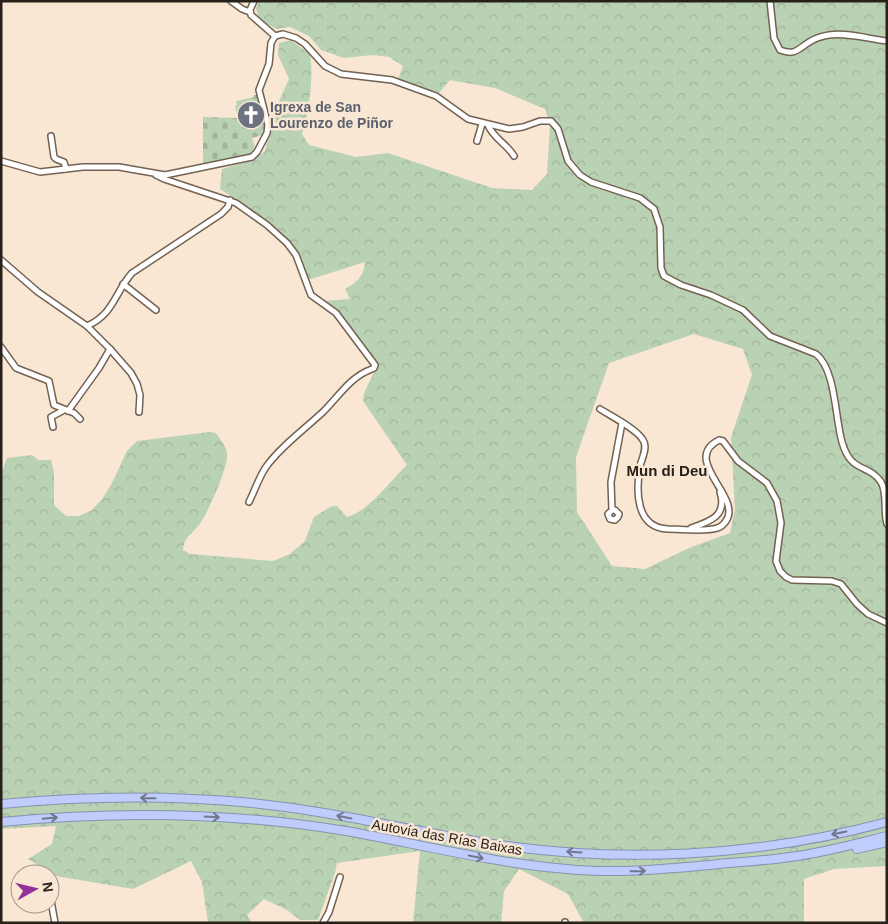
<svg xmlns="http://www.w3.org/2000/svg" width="888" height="924" font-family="Arial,sans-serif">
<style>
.forest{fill:url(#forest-crowns);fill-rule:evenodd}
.cemetery{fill:url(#cemetery-stones)}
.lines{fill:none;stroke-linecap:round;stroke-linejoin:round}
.minor-casing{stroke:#736252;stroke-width:8}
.highway-casing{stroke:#8a91ae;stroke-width:10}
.minor{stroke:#fff;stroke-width:5}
.highway{stroke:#bfcdfd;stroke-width:8}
.oneway{stroke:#74778c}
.labels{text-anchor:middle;stroke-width:5;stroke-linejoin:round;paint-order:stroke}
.worship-label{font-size:14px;font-weight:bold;fill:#5b616d;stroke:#f9e6d3;text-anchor:start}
.street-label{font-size:14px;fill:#28211a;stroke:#f9e6d3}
.neighbourhood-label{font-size:15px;font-weight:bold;fill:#28211a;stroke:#f9e6d3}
</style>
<defs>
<pattern id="forest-crowns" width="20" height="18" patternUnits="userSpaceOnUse" patternTransform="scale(1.25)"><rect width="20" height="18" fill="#bad2b4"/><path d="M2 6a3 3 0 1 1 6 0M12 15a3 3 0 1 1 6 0" fill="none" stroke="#a0b49a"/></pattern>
<pattern id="cemetery-stones" width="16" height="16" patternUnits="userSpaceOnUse" patternTransform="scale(1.25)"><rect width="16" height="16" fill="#bad2b4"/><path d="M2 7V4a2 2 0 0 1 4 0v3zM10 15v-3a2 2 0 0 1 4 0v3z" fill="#a0b49a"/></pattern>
</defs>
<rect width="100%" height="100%" fill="#f9e6d3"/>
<!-- forest -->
<path class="forest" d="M259,1H887V866L834,869L804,879V923H584L568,894L519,869L504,891L501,923H413L420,851L337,863L335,873L318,920H300L287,910L264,899L247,915L252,923H208L202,882L191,861L133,889L56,876L28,859L52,844L56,826L1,829V474L7,458L32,455L38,460H51L54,472V505L66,516H79L92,510L103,498L112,483L127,451L137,441L210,432L216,433C220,439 226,446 227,453C229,466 209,510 201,522C194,533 184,536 183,550L190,554L273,561L290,554L305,541L314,517L332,506H337L347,517C369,511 390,481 407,465L363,401C363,388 375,376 377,363L342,317L325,301L350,299L345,289C357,282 364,277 365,262L308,280C305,272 303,264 300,257C285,231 245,206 220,189L222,169L253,160L265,151L272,117L289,79L278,55L279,43L291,40L310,54C314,77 309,111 302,134L309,145L356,157L388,153L492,188L532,190L547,174L550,126L545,109L495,88L450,80L439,93L398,79L403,66L389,57L373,55L344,58L321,50L309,36L290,27L276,29L259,19L256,8ZM694,334L743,349L752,375L731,437L735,509L730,533L689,548L645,569L612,566L577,512L576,457L609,363Z"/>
<!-- cemetery -->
<polygon class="cemetery" points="254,95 257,95 265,124 263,135 252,138 255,148 250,154 203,164 203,117 238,118 235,106 237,105 236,101 254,97"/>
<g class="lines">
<defs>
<g id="minor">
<polyline points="231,1 242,9 250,12"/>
<polyline points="254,1 250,10 251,15 275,36"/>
<path d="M770,1L774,38L780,50C796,56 797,49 811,41C816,38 823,36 829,35C846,32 869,39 887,41"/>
<path d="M275,36L283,34L296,38L305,44L325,66L341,74L392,80L436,96L468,119L509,129L523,127L540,121H551L558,129L568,161L580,175L591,182L640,198L654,209L660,227L661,268L664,276L681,285L711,295L743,310L770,336L816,354C836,370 835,418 842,442C851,474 868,463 881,482C888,494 883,511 887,524"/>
<path d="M488,125C493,138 507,144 514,156"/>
<polyline points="51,136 54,157 56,159 64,162 66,169"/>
<polyline points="477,141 482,124"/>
<polyline points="1,161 40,172 83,167 119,167 165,175 252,157 257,152 267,133 268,125 259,90 269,64 271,43 275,36"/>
<path d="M156,175L164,179L236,203L267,225L287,243L296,255L311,295L336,313L375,365L374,368L372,369C350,377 340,395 324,411C306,428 280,447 266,467C259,477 255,490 249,502"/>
<polyline points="1,260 38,292 87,326 110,349 131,373 137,384 140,395 139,412"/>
<polyline points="123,284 156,310"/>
<path d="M87,326C114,314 115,292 132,273L221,214L228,207L230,200"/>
<polyline points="1,347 16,368 49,381 54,405 74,413 80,419"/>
<path d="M600,409C611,416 637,429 643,440C648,447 642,458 640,466C636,490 635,528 668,529C680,529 707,532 717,528C721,527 724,524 726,521C743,497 680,460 719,440L723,441L738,461L767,483L777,501L781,523L776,561L780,571L786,577L792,580L832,581L841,584L857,604L868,614L887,623"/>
<polyline points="68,411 99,368 110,349"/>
<polyline points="53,427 51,417 64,410"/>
<polyline points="612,510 615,510 619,514 618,517 615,520 610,519 608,514 612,510 611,482 622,423"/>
<path d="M691,528C709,522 728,516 720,492"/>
<polyline points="50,895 55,923"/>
<polyline points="323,923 329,912 340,877"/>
<polyline points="565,923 565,922"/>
</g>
<g id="highway">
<path d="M1,804C85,796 168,795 252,803C331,811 408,830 487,843C619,864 757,857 887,822"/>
<path d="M1,822C116,811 231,812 346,831C419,844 492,863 567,869C615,874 662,869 710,865C737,862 764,861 790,857C823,853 855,844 887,836"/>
<polyline points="857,849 887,842"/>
</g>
</defs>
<!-- minor casing -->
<use href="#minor" class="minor-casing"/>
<!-- highway casing -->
<use href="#highway" class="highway-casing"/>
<!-- minor -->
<use href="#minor" class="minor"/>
<!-- highway -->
<use href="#highway" class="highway"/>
</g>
<!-- one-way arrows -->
<defs><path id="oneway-shaft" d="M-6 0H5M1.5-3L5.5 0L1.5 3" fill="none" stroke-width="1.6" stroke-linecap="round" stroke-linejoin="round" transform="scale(1.25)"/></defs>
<g class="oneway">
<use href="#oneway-shaft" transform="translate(148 798) rotate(-179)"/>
<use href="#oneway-shaft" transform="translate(212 817) rotate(3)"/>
<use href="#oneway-shaft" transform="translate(344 817) rotate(-169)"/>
<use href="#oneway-shaft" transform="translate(50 818) rotate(-5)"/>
<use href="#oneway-shaft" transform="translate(839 833) rotate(168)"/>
<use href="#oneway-shaft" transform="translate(574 852) rotate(-176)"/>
<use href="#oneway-shaft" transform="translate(476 857) rotate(11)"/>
<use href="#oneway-shaft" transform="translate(638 871) rotate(-1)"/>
</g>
<!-- icons -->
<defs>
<symbol id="church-disc" viewBox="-11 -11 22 22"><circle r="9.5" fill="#6b7280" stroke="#f9e6d3"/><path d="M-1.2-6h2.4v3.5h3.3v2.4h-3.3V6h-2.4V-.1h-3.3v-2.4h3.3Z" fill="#fff"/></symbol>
</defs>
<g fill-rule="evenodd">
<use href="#church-disc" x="235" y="99" width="32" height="32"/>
</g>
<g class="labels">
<!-- worship labels -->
<g class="worship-label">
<text x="270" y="112">Igrexa de San<tspan x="270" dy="16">Lourenzo de Piñor</tspan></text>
</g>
<!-- street labels -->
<g class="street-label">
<text transform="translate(447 837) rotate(10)" y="5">Autovía das Rías Baixas</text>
</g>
<!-- neighbourhood labels -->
<g class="neighbourhood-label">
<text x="667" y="476">Mun di Deu</text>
</g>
</g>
<!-- border -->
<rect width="888" height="924" fill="none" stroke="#28211a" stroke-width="5"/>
<!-- north arrow -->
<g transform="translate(35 889) rotate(82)"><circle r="24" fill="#f9e6d3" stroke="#a59789"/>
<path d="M0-4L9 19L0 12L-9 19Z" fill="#91319a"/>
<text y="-8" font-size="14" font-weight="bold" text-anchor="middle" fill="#28211a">N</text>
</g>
</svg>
